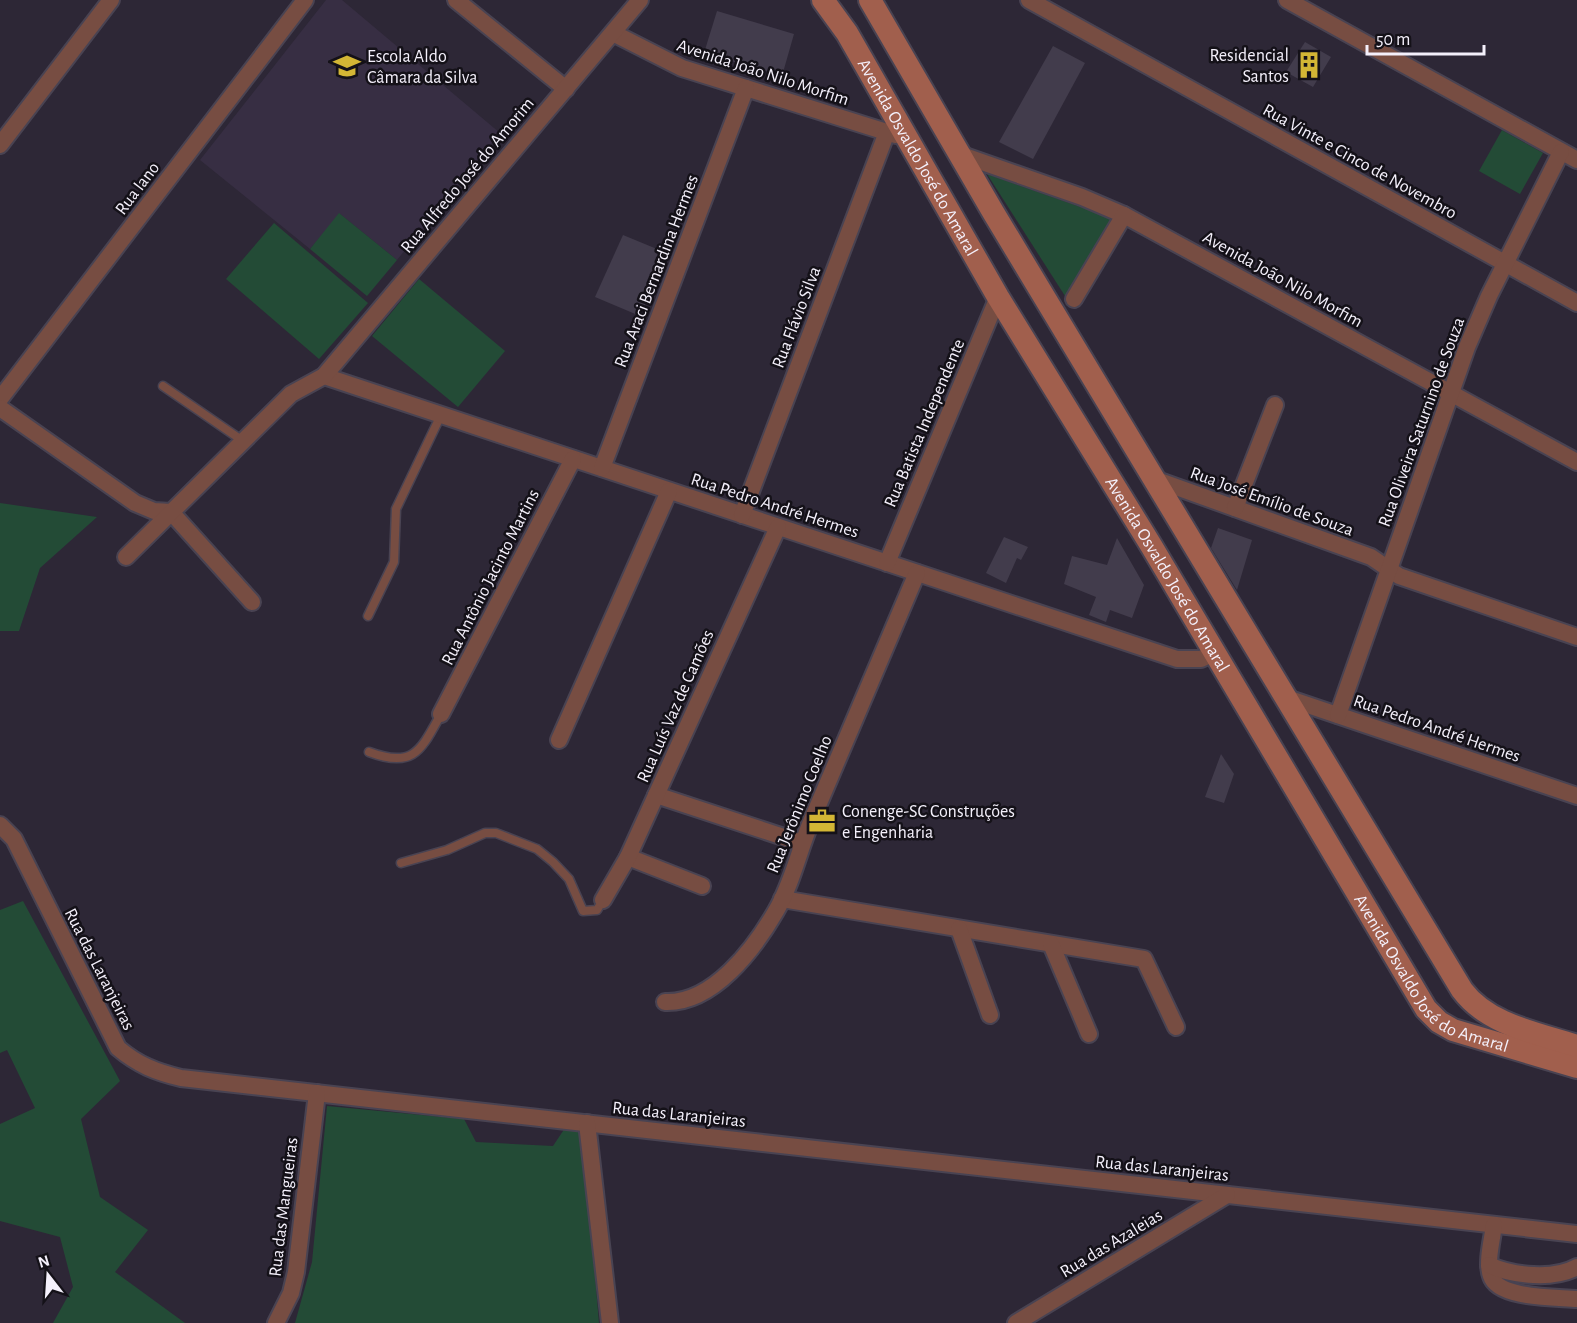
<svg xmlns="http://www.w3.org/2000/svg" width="1577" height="1323" font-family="'Alegreya Sans',sans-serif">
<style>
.built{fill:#372e43}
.green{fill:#234b36}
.building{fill:#423c4c}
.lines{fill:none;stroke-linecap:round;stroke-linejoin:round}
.service-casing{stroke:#494352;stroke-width:11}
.minor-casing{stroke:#494352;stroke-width:20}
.secondary-casing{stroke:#494352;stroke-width:26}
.service{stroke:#774d42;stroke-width:8}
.minor{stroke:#774d42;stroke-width:16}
.secondary{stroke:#a15f4d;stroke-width:22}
.labels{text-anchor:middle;stroke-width:5;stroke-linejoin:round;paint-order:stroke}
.poi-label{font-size:18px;fill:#f4f0fb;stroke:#141118;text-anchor:start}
.street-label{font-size:18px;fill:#f4f0fb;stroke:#141118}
</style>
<rect width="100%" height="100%" fill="#2d2736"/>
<!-- built -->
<polygon class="built" points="326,0 342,0 500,133 397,260 340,214 310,249 200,160"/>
<!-- green -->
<g class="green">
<polygon points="1502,130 1543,153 1520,194 1479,171"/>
<polygon points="987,174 1112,218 1065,296"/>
<polygon points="339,213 397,260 367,296 310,249"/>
<polygon points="274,223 368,303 319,359 226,279"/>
<polygon points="419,279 505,351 458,407 372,336"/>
<polygon points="0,503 97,517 40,568 19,631 0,631"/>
<polygon points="23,901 120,1081 81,1119 100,1197 148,1230 115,1272 185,1323 53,1323 73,1287 60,1237 0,1221 0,1124 35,1108 7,1050 0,1053 0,910"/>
<polygon points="327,1106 464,1119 476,1142 553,1146 565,1128 583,1131 599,1323 295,1323 312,1262"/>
</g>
<!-- building -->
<g class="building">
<polygon points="717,11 794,34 782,76 704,53"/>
<polygon points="1305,42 1331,57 1313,87 1286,72"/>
<polygon points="1053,46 1085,63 1033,159 999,142"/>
<polygon points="623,235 669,254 640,316 595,297"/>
<polygon points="1218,528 1252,540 1237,590 1211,548"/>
<polygon points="1004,537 1028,547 1021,560 1017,558 1006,583 986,573"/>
<polygon points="1117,538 1144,585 1132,618 1110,610 1106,622 1089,615 1096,597 1064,584 1072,556 1107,565"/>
<polygon points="1221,754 1234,774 1224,803 1205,797"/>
</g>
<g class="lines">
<defs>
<g id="service">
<polyline points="163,386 243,441"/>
<polyline points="368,616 394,562 396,509 441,415"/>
<path d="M369,752C414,769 421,750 441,714"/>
<polyline points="401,863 447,850 485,833 496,833 537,849 553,862 569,879 583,911 597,910 603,900"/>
</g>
<g id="minor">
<polyline points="456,0 566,89"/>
<polyline points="1029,0 1577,303"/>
<polyline points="1287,0 1577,160"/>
<polyline points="613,33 682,68 896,135"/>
<polyline points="0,145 111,0"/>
<polyline points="959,154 1082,197 1124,215 1577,462"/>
<polyline points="1074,299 1124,215"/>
<polyline points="324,376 1177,659 1201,659 1214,653"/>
<polyline points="0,399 305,0"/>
<polyline points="0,408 135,503 154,511 171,512 252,602"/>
<polyline points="602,468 746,88"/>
<polyline points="1154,479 1371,557 1399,576 1577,637"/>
<polyline points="1235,508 1275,405"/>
<polyline points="742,515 887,132"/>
<polyline points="126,557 291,394 324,376 640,0"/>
<polyline points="887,563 998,297"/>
<polyline points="1284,697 1577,796"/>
<polyline points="441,714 573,459"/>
<polyline points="1338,715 1467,347 1489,296 1561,152"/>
<polyline points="559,740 669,491"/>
<polyline points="656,795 802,843"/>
<path d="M0,825L14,839L118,1048C138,1065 156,1072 181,1078L1577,1234"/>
<polyline points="628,857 702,886"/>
<polyline points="782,899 1144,959 1176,1027"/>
<polyline points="603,900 628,857 778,527"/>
<polyline points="959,929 990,1015"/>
<polyline points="1051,944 1089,1034"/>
<path d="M665,1002C713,1004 754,949 776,911C792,884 799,850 811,822C846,739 882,656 917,573"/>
<polyline points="587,1123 610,1323"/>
<path d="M1494,1225C1492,1241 1486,1262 1491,1276C1498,1299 1557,1297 1577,1299"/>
<path d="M1489,1265C1513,1276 1554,1280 1577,1267"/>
<polyline points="276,1323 291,1293 296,1272 317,1093"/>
<polyline points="1016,1323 1227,1195"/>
</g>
<g id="secondary">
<path id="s1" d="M823,0L847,33L998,297L1152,547L1426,1009L1439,1022L1453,1030L1577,1067"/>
<path d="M870,0L993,212L1462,990C1488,1025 1537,1033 1577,1046"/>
</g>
</defs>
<!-- service casing -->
<use href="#service" class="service-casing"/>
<!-- minor casing -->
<use href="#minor" class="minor-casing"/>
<!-- secondary casing -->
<use href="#secondary" class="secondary-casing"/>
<!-- service -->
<use href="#service" class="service"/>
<!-- minor -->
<use href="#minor" class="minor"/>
<!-- secondary -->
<use href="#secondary" class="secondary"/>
</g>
<!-- icons -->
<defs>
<symbol id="building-bare" viewBox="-9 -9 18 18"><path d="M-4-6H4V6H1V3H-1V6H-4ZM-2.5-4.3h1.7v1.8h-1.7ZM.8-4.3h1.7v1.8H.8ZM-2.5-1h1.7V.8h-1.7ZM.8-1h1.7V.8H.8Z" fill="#d3b635" stroke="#141118" stroke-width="2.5" paint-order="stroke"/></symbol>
<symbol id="school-bare" viewBox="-9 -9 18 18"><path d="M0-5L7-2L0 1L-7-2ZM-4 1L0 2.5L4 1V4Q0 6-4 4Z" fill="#d3b635" stroke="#141118" stroke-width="2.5" paint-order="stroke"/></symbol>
<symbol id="office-bare" viewBox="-9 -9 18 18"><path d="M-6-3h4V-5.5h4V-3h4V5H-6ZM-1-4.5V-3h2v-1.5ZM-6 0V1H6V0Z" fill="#d3b635" stroke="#141118" stroke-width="2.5" paint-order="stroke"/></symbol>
</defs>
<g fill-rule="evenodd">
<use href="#building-bare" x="1290" y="46" width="38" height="38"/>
<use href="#school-bare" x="328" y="47" width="38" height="38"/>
<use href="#office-bare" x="803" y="802" width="38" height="38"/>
</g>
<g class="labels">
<!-- poi labels -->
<g class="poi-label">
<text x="1289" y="61" text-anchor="end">Residencial<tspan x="1289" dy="21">Santos</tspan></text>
<text x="367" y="62">Escola Aldo<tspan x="367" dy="21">Câmara da Silva</tspan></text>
<text x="842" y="817">Conenge-SC Construções<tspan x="842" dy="21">e Engenharia</tspan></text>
</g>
<!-- street labels -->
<g class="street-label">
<text transform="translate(763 72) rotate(18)" y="6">Avenida João Nilo Morfim</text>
<text dy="6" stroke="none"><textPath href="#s1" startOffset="184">Avenida Osvaldo José do Amaral</textPath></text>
<text transform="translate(1360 161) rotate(29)" y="6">Rua Vinte e Cinco de Novembro</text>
<text transform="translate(467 175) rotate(-50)" y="6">Rua Alfredo José do Amorim</text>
<text transform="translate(137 188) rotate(-53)" y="6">Rua Iano</text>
<text transform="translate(656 271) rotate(-69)" y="6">Rua Araci Bernardina Hermes</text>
<text transform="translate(1283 279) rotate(29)" y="6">Avenida João Nilo Morfim</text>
<text transform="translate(796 317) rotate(-69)" y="6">Rua Flávio Silva</text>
<text transform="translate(1421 422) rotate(-70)" y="6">Rua Oliveira Saturnino de Souza</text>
<text transform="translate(924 423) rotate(-67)" y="6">Rua Batista Independente</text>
<text transform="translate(1272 501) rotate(20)" y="6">Rua José Emílio de Souza</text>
<text transform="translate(775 505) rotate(18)" y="6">Rua Pedro André Hermes</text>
<text dy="6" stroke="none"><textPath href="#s1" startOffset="670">Avenida Osvaldo José do Amaral</textPath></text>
<text transform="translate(490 577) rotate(-63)" y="6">Rua Antônio Jacinto Martins</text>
<text transform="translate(675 706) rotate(-66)" y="6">Rua Luís Vaz de Camões</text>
<text transform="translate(1437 728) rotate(19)" y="6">Rua Pedro André Hermes</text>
<text transform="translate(799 804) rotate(-68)" y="6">Rua Jerônimo Coelho</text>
<text transform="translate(100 969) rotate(63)" y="6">Rua das Laranjeiras</text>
<text dy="6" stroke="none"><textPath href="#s1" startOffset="1156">Avenida Osvaldo José do Amaral</textPath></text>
<text transform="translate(679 1114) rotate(6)" y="6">Rua das Laranjeiras</text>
<text transform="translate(1162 1168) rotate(6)" y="6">Rua das Laranjeiras</text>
<text transform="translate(283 1207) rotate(-83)" y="6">Rua das Mangueiras</text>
<text transform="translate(1111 1243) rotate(-31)" y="6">Rua das Azaleias</text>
</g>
</g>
<!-- north arrow -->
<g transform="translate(48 1275) rotate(343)" stroke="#141118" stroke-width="4.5" paint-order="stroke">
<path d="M0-4.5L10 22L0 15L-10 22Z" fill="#f4f0fb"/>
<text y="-9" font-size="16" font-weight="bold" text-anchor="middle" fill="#f4f0fb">N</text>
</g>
<!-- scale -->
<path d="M1367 45v9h117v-9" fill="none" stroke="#f4f0fb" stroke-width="3"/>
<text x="1376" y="45" font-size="18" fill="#f4f0fb" stroke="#141118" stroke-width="4.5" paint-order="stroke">50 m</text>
</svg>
